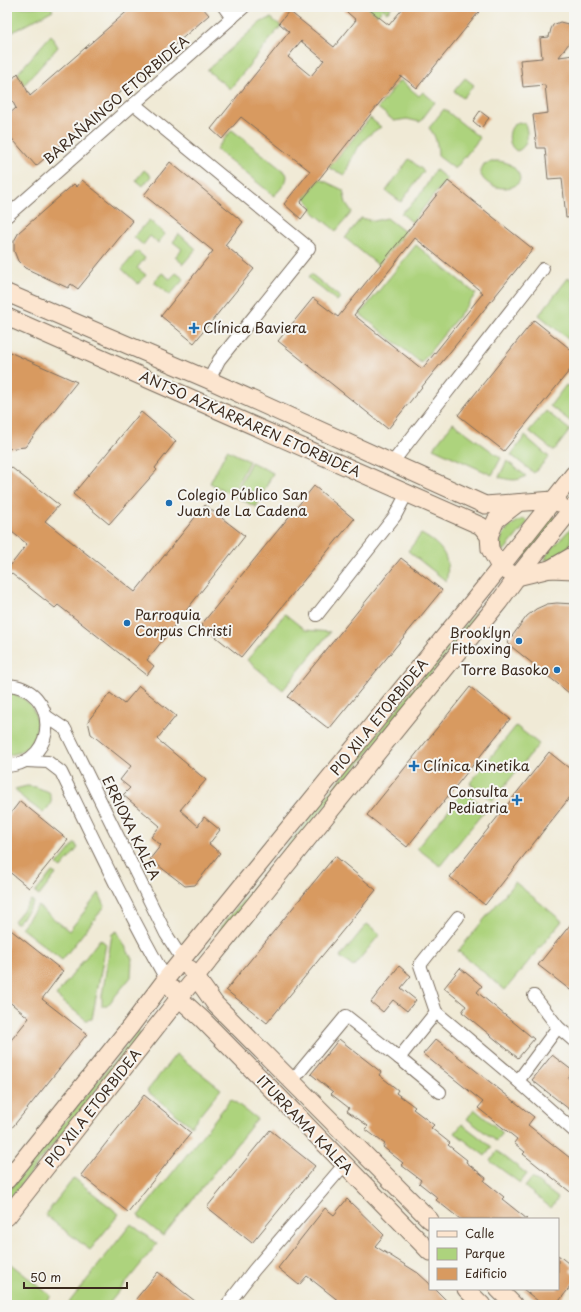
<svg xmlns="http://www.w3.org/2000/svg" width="581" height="1312" font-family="'Playpen Sans',sans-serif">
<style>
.green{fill:#add37d;stroke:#747e4e}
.building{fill:#d89a60;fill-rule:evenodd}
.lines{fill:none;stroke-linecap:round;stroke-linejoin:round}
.street-casing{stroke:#7a6d5e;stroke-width:14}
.secondary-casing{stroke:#7a6d5e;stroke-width:19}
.street{stroke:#fff;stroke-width:12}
.secondary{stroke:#fce5cf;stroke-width:17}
.poi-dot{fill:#1f6fb2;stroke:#f6f6f2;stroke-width:1.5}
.labels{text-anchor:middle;stroke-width:4;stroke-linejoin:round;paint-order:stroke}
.street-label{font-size:14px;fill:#3b2a1e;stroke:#f6f6f2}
.poi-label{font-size:14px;fill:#3b2a1e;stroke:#f6f6f2;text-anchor:start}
</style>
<rect width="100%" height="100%" fill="#f6f6f2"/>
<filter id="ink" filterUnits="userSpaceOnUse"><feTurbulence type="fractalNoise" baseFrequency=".025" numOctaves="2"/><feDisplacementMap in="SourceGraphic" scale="8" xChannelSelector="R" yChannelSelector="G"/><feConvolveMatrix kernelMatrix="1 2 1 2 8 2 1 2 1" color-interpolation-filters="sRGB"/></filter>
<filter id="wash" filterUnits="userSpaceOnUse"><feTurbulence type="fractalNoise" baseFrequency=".012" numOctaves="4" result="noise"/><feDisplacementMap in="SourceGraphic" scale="16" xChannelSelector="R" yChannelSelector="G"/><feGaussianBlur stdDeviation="0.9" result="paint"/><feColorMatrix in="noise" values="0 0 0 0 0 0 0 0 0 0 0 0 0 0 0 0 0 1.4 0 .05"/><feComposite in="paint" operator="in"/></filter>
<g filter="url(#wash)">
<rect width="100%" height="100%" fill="#f0ead6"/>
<!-- green -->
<g class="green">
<polygon points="7,7 51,7 53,10 7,35"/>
<polygon points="367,7 392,7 387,12 383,9 377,15"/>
<polygon points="271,18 281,26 230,89 207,70 261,22"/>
<polygon points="51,35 58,47 24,85 18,73"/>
<polygon points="465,78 474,85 463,98 454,91"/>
<polygon points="400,80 419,96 423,92 435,102 420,122 407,119 394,121 378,108"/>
<path d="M444,109L480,138L455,169L438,156C438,145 436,136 429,128Z"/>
<path d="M370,118L381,127C361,138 353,153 345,175L329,168Z"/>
<path d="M519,122L525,124C529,134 528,147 517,151C506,146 507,125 519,122Z"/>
<path d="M232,130L286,173C290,181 279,190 274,196L216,149Z"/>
<polygon points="409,159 424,171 401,202 386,191"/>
<path d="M495,161C503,161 510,163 515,169C535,190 487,197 480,172L484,164Z"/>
<path d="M435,169L447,179L412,222L401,213C418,200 426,188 435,169Z"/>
<polygon points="144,170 151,176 143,186 136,180"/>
<polygon points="320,179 343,190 346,203 352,212 336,231 314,213 309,202 305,198"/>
<polygon points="361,218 374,221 387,218 405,232 378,265 345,238"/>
<polygon points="149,220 165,234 158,243 150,236 143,245 134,237"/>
<polygon points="179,234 196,249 183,264 175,257 182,249 173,242"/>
<polygon points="416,245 476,294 421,363 360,314"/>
<polygon points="137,251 145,258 137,268 146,275 138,284 122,269"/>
<polygon points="162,273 170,279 176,273 184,279 170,295 154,282"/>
<polygon points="311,274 340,297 337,301 308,278"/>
<polygon points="569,277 574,285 574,344 539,315"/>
<polygon points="566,385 574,391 574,424 550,406"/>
<polygon points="546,411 570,430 554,451 529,431"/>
<polygon points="453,423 501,458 492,475 433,448"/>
<polygon points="525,436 549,457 534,473 511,455"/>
<polygon points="227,450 249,461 232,495 210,483"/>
<path d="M507,461L526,476C517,482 509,480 499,477Z"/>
<polygon points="251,462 273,473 256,507 234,496"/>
<polygon points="552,515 556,519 522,561 518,558"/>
<path d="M525,519L528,522L503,552C494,538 512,521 525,519Z"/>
<path d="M570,529L571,530C572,543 569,549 558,555C553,558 550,560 545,560L547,554Z"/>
<path d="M421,534C441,544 452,558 446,581L408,551Z"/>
<polygon points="476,611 480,613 223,933 219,930"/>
<polygon points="285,614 305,630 330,632 283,690 247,660"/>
<path d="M7,693C47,697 46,753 7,755Z"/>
<polygon points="516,726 539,744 492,801 470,783"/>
<path d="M27,786L36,787L49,792C54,801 50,806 43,813L23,798L15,789Z"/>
<polygon points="464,791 486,809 440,866 417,848"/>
<polygon points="75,843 78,848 61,868 57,865"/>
<polygon points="52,872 56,874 39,896 35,893"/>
<polygon points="515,882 562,921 505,990 458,951"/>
<polygon points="99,893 105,906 62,960 21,928 38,906 69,931"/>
<polygon points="31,900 34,902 17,924 14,921"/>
<polygon points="367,924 380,934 353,967 340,957"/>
<polygon points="117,931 132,959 131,977 107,1006 102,1006 102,996 112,934"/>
<polygon points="100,939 106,944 92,1019 86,1020 56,996"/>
<polygon points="138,1031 141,1034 7,1202 7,1193"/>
<polygon points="176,1054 221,1089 191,1126 147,1091"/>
<polygon points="231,1099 257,1119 163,1236 138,1216"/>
<polygon points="474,1109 503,1133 496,1141 467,1119"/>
<polygon points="462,1124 492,1147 485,1156 455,1133"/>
<polygon points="497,1151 527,1174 520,1183 490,1161"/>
<polygon points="74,1178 119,1214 90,1250 45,1215"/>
<polygon points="532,1178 558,1198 551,1208 525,1187"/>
<polygon points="131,1224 157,1244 108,1305 67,1305"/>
<polygon points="7,1261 51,1296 44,1305 7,1305"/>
</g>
<g id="blocks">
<!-- building -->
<g class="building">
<polygon points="132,7 202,7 209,15 36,166 7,133 7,116 16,108 7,91 7,85 18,73 30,96"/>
<path d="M341,7H366L389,25L404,7H483L417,88L401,76L300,203L308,210L301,219L284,204L310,171L241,117L222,139L211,129L289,32L279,23L289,11L334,47L356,20ZM301,41L324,60L311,76L288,57Z"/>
<polygon points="560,22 568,24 573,31 573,35 572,39 559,57 574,55 574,217 566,218 562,178 548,179 545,148 537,148 533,115 548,113 545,85 523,87 520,60 542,58 540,38 549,37 551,29 553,25"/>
<polygon points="480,111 489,118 481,128 473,121"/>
<polygon points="170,162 243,222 225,245 254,269 194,343 161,316 213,251 144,195"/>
<polygon points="82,180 133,221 78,289 71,284 68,288 25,268 18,261 14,251 14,241 19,232 74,184 77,187"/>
<path d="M448,181L533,249L388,429L278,341L313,298L338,317ZM415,238L483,293L422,369L354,315Z"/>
<polygon points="534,320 574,352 574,365 504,451 458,415"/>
<polygon points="7,351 77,382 25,447 7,449"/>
<polygon points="141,412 176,441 155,468 157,470 109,524 73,494"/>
<polygon points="7,464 59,505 45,521 135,592 205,505 245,536 147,660 154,666 147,675 58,605 55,608 7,570 27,544 7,528"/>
<polygon points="314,486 354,519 241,657 201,625"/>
<polygon points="401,558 442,590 329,729 288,697"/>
<polygon points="557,603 574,604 574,697 507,643 527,616 536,609 547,604"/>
<polygon points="139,686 176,716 157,739 206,780 180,810 198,826 204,817 220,830 209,844 220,853 195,885 185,886 150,859 161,845 151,837 160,826 123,795 130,788 120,780 131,766 91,734 88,721 110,693 124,704"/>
<polygon points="470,687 510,719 407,847 367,815"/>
<polygon points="549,752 574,772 574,792 485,905 450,877"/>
<polygon points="20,801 68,840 29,888 7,870 7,818"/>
<polygon points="335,856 376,890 267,1023 226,990"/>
<polygon points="574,920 574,993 538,965"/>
<polygon points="7,927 63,971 42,999 87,1034 7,1134 7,1045 29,1018 7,1000"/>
<polygon points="399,966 411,976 401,988 416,1000 407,1011 393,1000 383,1012 371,1002"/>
<polygon points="460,968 482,986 477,992 534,1039 518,1058 462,1012 466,1006 444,988"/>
<polygon points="339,1039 381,1072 379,1075 398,1090 396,1093 415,1107 413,1109 434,1125 431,1128 450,1143 448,1145 467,1160 466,1162 486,1178 484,1181 504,1197 502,1199 527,1219 460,1219 436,1200 438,1198 419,1183 421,1180 401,1165 403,1163 383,1147 385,1144 365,1129 368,1126 347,1111 349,1108 331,1094 333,1092 311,1074"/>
<polygon points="436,1039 534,1117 528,1125 574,1161 574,1195 523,1154 525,1152 514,1143 517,1139 478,1108 483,1102 423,1054"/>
<polygon points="552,1055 573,1071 568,1078 574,1082 574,1113 532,1080"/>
<polygon points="144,1095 191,1133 128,1212 81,1175"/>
<polygon points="270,1130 315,1166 252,1243 207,1207"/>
<polygon points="347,1199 384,1235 375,1246 418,1273 430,1284 430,1289 435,1289 451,1305 344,1305 307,1276 299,1285 278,1268 325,1208 334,1215"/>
<polygon points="558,1255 573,1267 570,1271 574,1275 574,1282 556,1305 552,1305 547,1301 543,1305 523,1289 558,1289"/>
<polygon points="158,1272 200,1305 131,1305"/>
</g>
</g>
</g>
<g filter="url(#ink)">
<use href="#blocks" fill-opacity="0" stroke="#7a6d5e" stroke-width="1"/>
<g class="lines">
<defs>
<g id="street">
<polyline points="224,7 232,18"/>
<polyline points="134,104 309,248 219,360 209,380"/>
<polyline points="7,216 244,7"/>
<polyline points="392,463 543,269"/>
<polyline points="317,615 395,516 407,493"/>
<path d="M7,685C59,687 60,762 7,766"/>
<polyline points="46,716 65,729 166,934 182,959"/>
<path d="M26,761L48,762L61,772C95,842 128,912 166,979"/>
<polyline points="534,996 558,1027 574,1041"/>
<polyline points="436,1012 518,1081 574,1131"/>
<polyline points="399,1058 440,1092"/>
<polyline points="292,1081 346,1016 399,1058 436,1012 420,965 458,917"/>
<polyline points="518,1081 558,1027"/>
<polyline points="227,1305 254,1270 344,1165"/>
</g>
<g id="secondary">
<polyline points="7,293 209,380 485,505 554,500 559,503"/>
<polyline points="7,317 481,526 489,536 490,549 500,567 517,577 550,569 574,570"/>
<polyline points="489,536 496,520 518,503"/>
<polyline points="550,569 574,555"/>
<polyline points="190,969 215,1004 430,1220"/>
<polyline points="173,989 179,998 202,1019 282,1100 430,1252"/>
<polyline points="7,1180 130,1027 166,979 483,589 574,474"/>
<polyline points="7,1217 179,998 499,602 517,577 574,506"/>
<polyline points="466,1289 482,1305"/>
<polyline points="498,1289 514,1305"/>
</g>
</defs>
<!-- street casing -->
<use href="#street" class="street-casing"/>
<!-- secondary casing -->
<use href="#secondary" class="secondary-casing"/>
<!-- street -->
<use href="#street" class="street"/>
<!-- secondary -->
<use href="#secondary" class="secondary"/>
</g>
</g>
<!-- markers -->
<g class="poi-dot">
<path d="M192 322h4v4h4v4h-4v4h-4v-4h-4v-4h4z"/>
<circle cx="169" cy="503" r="4"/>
<circle cx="127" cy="623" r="4"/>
<circle cx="519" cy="641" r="4"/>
<circle cx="557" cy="670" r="4"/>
<path d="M412 760h4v4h4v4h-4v4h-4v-4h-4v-4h4z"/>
<path d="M515 794h4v4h4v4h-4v4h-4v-4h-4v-4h4z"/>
</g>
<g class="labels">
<!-- street labels -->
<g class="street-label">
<text transform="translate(116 100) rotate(-41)" y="5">BARAÑAINGO ETORBIDEA</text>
<text transform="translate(250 424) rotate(24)" y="5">ANTSO AZKARRAREN ETORBIDEA</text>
<text transform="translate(379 717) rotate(-51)" y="5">PIO XII.A ETORBIDEA</text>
<text transform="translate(131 828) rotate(64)" y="5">ERRIOXA KALEA</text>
<text transform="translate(93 1108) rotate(-52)" y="5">PIO XII.A ETORBIDEA</text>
<text transform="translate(305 1125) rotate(46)" y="5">ITURRAMA KALEA</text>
</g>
<!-- poi labels -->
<g class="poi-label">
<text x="203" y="333">Clínica Baviera</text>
<text x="177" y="500">Colegio Público San<tspan x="177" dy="16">Juan de La Cadena</tspan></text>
<text x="135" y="620">Parroquia<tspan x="135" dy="16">Corpus Christi</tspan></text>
<text x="511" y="638" text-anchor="end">Brooklyn<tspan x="511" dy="16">Fitboxing</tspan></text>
<text x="549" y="675" text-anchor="end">Torre Basoko</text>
<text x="423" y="771">Clínica Kinetika</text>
<text x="508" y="797" text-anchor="end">Consulta<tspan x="508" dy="16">Pediatria</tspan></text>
</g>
</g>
<!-- margin -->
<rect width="581" height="1312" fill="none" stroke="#f6f6f2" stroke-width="24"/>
<!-- legend -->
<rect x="429" y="1218" width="130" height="72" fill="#f6f6f2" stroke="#aba49d"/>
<rect x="437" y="1231" width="20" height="6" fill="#fce5cf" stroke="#aba49d"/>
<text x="465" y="1238" font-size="12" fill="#3b2a1e">Calle</text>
<rect x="437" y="1248" width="20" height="12" fill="#add37d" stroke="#aba49d"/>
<text x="465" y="1258" font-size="12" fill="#3b2a1e">Parque</text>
<rect x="437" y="1268" width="20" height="12" fill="#d89a60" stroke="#aba49d"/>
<text x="465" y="1278" font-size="12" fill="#3b2a1e">Edificio</text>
<!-- scale -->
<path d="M24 1282v6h103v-6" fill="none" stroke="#3b2a1e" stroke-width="2"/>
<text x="30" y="1282" font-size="12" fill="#3b2a1e" stroke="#f6f6f2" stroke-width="3" paint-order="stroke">50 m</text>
</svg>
